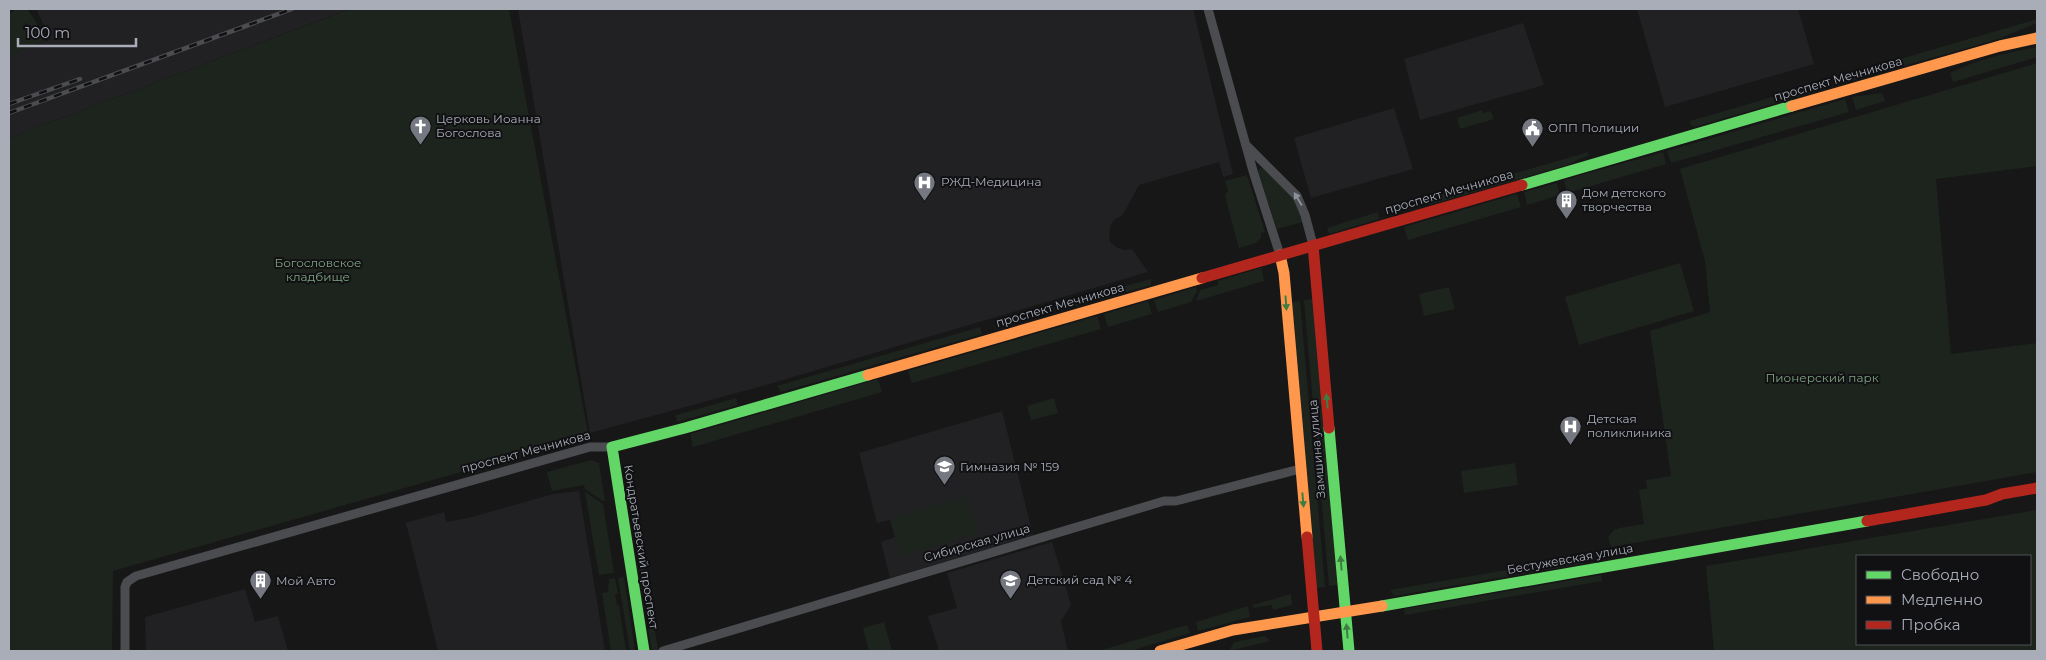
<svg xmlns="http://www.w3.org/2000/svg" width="2046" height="660" font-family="Montserrat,sans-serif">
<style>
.built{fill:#212123}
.green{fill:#1d241e;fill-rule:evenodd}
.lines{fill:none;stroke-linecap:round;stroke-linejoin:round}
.street{stroke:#4b4c50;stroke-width:9}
.fast{stroke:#63d668;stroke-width:11}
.slow{stroke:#ff974d;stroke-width:11}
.jam{stroke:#b3261e;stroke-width:11}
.rail-casing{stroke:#4b4c4f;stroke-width:4.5}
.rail{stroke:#111113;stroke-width:2.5;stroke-dasharray:8;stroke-linecap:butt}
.oneway{fill:#8c9099}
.oneway2{fill:#3e7d42}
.labels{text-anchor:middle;stroke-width:4;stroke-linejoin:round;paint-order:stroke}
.street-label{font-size:12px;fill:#a8adb8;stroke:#111113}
.poi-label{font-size:12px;fill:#a8adb8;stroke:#111113;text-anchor:start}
.park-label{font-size:12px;fill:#7fa381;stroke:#111113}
</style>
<rect width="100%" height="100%" fill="#171717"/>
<!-- built -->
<g class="built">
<polygon points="36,9 349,9 9,138 9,55 51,39"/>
<polygon points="518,9 1193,9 1233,174 1223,177 1219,162 1139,185 1122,216 1115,219 1111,225 1109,233 1110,242 1116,247 1124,250 1132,249 1148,272 766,385 590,433"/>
<polygon points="1637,9 1798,9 1814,64 1665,107"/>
<polygon points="1523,23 1544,85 1420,120 1404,59"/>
<polygon points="1394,108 1413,169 1311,198 1294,138"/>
<polygon points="1002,411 1033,535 890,578 881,542 895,537 890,520 877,523 859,453"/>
<polygon points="579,491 605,651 438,651 407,527 405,523 444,512 446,522 468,518 553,494"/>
<polygon points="1052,542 1071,605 1061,621 1068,651 939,651 928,616 957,608 947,573"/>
<polygon points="245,589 255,622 278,616 288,651 146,651 145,617"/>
</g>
<!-- green -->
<g class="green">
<polygon points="16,9 27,9 35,20 45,41 9,55 9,15"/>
<polygon points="350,9 509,9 588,433 489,464 113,571 112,651 9,651 9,138"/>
<polygon points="2037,19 2037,23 1998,39 1848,82 1845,75"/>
<path d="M2037,47V57L1953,82L1950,73C1978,59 2007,53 2037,47Z"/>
<polygon points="2037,63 2037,166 1936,179 1951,354 2037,343 2037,472 1611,547 1608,537 1614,530 1619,528 1644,524 1639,490 1647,489 1646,480 1671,476 1650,331 1710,312 1705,261 1680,169"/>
<polygon points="1830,80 1831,87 1694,127 1691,125 1690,121"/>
<polygon points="1882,93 1885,101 1856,110 1852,97"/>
<polygon points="1845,99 1849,112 1671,163 1667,151"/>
<polygon points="1482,110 1483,113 1491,111 1494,119 1460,129 1457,118"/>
<polygon points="1588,152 1589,155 1567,165 1429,205 1427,199"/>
<polygon points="1663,152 1666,164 1567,193 1564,180"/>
<polygon points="1260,168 1264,169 1294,198 1303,222 1277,229 1258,172"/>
<polygon points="1247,175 1265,232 1261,233 1261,238 1256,243 1239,248 1225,196 1228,190 1225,181"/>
<polygon points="1557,183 1560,195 1527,205 1524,192"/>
<polygon points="1517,194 1521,207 1408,240 1404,227"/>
<polygon points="1378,212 1379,219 1329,234 1327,228"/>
<polygon points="1680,263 1694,311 1579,345 1565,297"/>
<polygon points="1261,268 1264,281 1196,301 1200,290 1218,285 1218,281"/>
<polygon points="1151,279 1151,285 1073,307 1072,301"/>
<polygon points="1196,287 1197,291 1191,302 1158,312 1154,300"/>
<polygon points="1449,287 1455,309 1424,316 1419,294"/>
<polygon points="1313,299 1338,585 1329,586 1304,300"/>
<polygon points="1148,301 1152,314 1108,327 1104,314"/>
<polygon points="1300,301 1325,587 1315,588 1290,302"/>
<polygon points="1097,316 1101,329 912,383 908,371"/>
<polygon points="980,327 982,334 781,392 777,386"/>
<polygon points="878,379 882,392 693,447 690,434"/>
<polygon points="736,398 738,405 677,422 676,415"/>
<polygon points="1054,398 1058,413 1031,420 1027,406"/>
<polygon points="591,460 599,463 605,501 603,501 585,489 584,485 552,491 547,472"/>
<polygon points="1515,463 1518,485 1464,493 1461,471"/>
<polygon points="629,470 658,650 652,651 624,471"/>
<polygon points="585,492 603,504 614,573 599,575"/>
<polygon points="967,496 978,533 901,556 890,518"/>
<path d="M2037,510V651H1714L1706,566ZM2030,556V644H1857V556Z"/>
<polygon points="1584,557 1585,563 1394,596 1390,590"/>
<polygon points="1601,575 1602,581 1405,615 1404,609"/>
<polygon points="624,577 635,651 630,651 618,578"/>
<polygon points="615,578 618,593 615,594 617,605 619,605 626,651 611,651 602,593 608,592 609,579"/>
<polygon points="1291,594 1292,605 1273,610 1272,605 1253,608 1253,605"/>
<polygon points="1248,606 1250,617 1198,631 1196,622"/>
<polygon points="884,622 892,651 869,651 863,628"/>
<polygon points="1187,625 1190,633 1130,651 1098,651"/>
<polygon points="1265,636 1270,641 1229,651 1234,642"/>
</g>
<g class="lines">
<!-- street -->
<g class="street">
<polyline points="1208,9 1253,171 1280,255"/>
<polyline points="1248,147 1297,196 1305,215 1313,245"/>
<polyline points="125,651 125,587 127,582 136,576 590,447 612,447"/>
<polyline points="663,651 1164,501 1176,501 1300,469"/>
</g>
<!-- fast -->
<g class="fast">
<polyline points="1522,185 1792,106"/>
<polyline points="1329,428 1349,651"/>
<polyline points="1382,606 1867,521"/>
<polyline points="644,651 612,447 685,428 868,375"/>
</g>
<!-- slow -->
<g class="slow">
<polyline points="1792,106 2000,46 2037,38"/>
<polyline points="1280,255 1284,273 1307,537"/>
<polyline points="868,375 1202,278"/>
<polyline points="1160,651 1233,630 1382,606"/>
</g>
<!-- jam -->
<g class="jam">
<polyline points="1313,245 1329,428"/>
<polyline points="1202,278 1522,185"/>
<polyline points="1867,521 1986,500 2002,494 2037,488"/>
<polyline points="1307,537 1317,651"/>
</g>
<defs>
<g id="rail">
<polyline points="9,104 80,79"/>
<polyline points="9,113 292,9"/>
</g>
</defs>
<!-- rail casing -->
<use href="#rail" class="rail-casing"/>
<!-- rail -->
<use href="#rail" class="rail"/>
</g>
<!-- one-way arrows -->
<defs><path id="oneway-solid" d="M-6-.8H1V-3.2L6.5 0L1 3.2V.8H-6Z" transform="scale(1.25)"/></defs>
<use class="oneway" href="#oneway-solid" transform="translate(1298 199) rotate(-121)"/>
<g class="oneway2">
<use href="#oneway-solid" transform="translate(1286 303) rotate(86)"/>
<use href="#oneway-solid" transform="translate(1327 401) rotate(-95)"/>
<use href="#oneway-solid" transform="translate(1303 500) rotate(85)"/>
<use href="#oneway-solid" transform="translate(1341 563) rotate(-95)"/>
<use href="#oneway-solid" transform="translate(1347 631) rotate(-95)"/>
</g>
<!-- icons -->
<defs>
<symbol id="church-pin" viewBox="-11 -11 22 30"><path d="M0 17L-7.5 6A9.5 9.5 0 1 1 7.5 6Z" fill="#757880" stroke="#111113"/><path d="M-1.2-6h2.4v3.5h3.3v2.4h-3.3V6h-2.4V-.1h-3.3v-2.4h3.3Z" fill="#fff"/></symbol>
<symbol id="civic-pin" viewBox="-11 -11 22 30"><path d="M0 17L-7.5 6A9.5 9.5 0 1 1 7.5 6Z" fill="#757880" stroke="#111113"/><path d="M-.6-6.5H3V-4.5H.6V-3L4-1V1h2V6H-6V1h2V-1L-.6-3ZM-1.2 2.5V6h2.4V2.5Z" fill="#fff"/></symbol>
<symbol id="hospital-pin" viewBox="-11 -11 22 30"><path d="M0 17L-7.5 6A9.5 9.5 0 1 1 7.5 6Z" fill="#757880" stroke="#111113"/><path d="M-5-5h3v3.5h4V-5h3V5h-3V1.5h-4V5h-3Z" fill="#fff"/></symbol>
<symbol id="building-pin" viewBox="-11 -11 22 30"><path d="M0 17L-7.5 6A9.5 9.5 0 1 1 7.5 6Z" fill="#757880" stroke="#111113"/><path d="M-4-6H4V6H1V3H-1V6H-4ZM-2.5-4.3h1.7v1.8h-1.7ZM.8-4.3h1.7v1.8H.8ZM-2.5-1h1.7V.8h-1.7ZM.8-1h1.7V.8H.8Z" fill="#fff"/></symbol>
<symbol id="school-pin" viewBox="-11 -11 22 30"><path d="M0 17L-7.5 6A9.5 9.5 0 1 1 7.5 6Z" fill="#757880" stroke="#111113"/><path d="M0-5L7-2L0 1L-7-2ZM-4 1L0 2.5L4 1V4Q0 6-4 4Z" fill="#fff"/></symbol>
</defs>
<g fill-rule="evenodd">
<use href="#church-pin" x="408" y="114" width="25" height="34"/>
<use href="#civic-pin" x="1520" y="116" width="25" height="34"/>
<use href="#hospital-pin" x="912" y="170" width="25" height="34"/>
<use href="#building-pin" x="1554" y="188" width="25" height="34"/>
<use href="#hospital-pin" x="1558" y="414" width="25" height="34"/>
<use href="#school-pin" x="932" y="454" width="25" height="34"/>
<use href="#school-pin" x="998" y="568" width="25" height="34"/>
<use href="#building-pin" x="248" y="568" width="25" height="34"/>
</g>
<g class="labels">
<!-- street labels -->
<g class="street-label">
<text transform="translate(1838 79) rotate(-16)" y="4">проспект Мечникова</text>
<text transform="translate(1449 192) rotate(-16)" y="4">проспект Мечникова</text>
<text transform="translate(1060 305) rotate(-16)" y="4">проспект Мечникова</text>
<text transform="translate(1317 449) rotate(-95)" y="4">Замшина улица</text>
<text transform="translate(526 452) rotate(-15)" y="4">проспект Мечникова</text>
<text transform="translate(977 543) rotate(-16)" y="4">Сибирская улица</text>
<text transform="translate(641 547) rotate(81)" y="4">Кондратьевский проспект</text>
<text transform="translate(1570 559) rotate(-10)" y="4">Бестужевская улица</text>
</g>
<!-- poi labels -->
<g class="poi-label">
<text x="436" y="123">Церковь Иоанна<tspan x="436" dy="14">Богослова</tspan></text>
<text x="1548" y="132">ОПП Полиции</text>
<text x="941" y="186">РЖД-Медицина</text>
<text x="1582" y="197">Дом детского<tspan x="1582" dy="14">творчества</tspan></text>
<text x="1587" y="423">Детская<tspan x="1587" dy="14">поликлиника</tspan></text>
<text x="960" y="471">Гимназия № 159</text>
<text x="1027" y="584">Детский сад № 4</text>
<text x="276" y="585">Мой Авто</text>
</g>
<!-- park labels -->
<g class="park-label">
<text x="318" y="267">Богословское<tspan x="318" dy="14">кладбище</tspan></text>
<text x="1822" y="382">Пионерский парк</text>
</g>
</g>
<!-- border -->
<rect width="2046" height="660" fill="none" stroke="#a8adb8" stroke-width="20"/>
<!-- legend -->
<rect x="1856" y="555" width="175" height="90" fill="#111113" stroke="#4d4f55"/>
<rect x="1866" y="571" width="25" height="8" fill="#63d668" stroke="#4d4f55"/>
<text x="1901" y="580" font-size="15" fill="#a8adb8">Свободно</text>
<rect x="1866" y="596" width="25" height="8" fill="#ff974d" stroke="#4d4f55"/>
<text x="1901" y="605" font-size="15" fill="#a8adb8">Медленно</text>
<rect x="1866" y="621" width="25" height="8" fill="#b3261e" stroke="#4d4f55"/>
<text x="1901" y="630" font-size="15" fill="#a8adb8">Пробка</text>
<!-- scale -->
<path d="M18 38v8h118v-8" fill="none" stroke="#a8adb8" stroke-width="2.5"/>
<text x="25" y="38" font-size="15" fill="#a8adb8" stroke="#111113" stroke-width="4" paint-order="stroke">100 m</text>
</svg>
